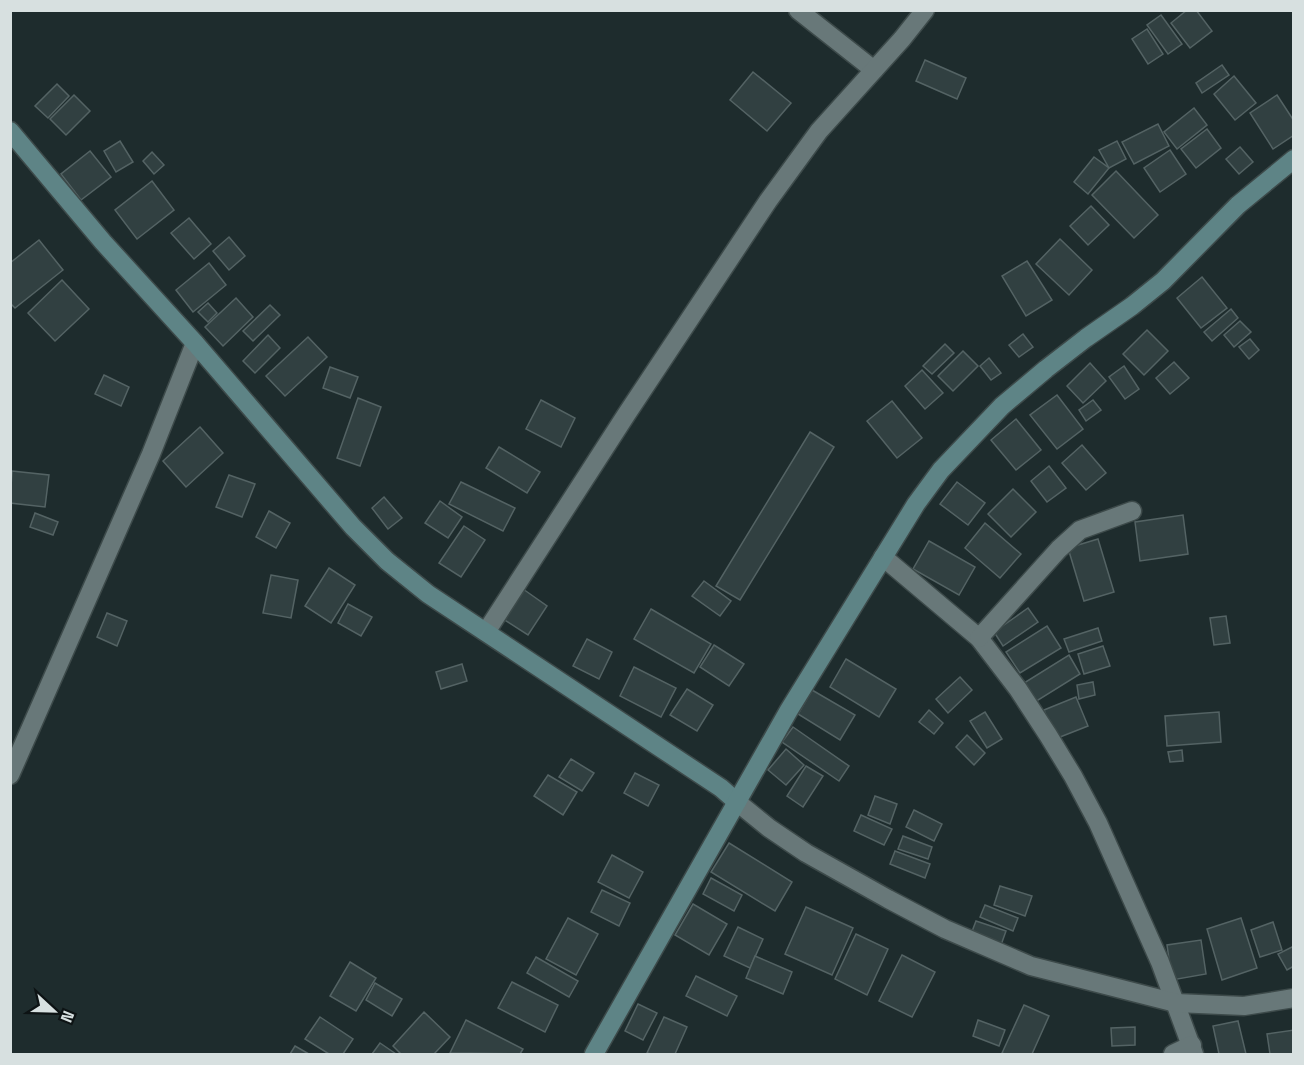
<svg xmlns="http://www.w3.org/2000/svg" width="1304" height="1065" font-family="'Space Grotesk',sans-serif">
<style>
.building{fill:#314041;stroke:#546364;stroke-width:1.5}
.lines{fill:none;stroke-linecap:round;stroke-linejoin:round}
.street-casing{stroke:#3d4a4a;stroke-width:21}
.secondary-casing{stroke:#3d4a4a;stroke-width:21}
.street{stroke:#687879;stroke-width:18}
.secondary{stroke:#5e8486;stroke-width:18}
</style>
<rect width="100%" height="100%" fill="#1e2c2d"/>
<!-- building -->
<g class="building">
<polygon points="1187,10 1196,10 1212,31 1190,48 1171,23"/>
<polygon points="1161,15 1182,44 1168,54 1147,25"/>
<polygon points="1147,29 1163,54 1148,64 1132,39"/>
<polygon points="925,60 966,78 957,99 916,81"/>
<polygon points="1222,65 1229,75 1202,93 1196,83"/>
<polygon points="753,72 791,103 767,131 730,100"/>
<polygon points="1234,76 1256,103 1235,120 1214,94"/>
<polygon points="57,84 69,96 48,118 35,106"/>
<polygon points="74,95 90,111 66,135 50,119"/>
<polygon points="1277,95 1294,121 1294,135 1273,149 1250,113"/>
<polygon points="1194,108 1207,125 1177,149 1164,132"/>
<polygon points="1158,124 1169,146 1134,164 1122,142"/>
<polygon points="1207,129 1221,148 1196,168 1181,149"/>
<polygon points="120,141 133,162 116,172 104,151"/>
<polygon points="1117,141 1126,159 1109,168 1099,150"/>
<polygon points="1240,147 1253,162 1239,174 1226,159"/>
<polygon points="1170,150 1186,174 1160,192 1144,168"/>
<polygon points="90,151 111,177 81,200 61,174"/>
<polygon points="152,152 164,165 154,174 143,161"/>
<polygon points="1094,157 1109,168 1088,194 1074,182"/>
<polygon points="1116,171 1158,215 1134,238 1092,195"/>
<polygon points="152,181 174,210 137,239 115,210"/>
<polygon points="1091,206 1109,225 1088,245 1070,226"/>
<polygon points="189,218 211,244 194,259 171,233"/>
<polygon points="229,237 245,256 229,270 213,251"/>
<polygon points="1060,239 1092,270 1069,295 1036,264"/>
<polygon points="39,240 63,270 15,308 10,303 10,263"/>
<polygon points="1027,261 1052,300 1026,316 1002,276"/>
<polygon points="209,263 226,285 193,312 176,290"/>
<polygon points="1202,277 1227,308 1201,328 1177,298"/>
<polygon points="62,280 89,309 55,341 28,313"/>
<polygon points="236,298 253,317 223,346 205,327"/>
<polygon points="208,303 217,313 208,322 198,312"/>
<polygon points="270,305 280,315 253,341 243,331"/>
<polygon points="1231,309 1238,318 1212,341 1204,332"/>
<polygon points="1240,321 1251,332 1234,347 1224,335"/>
<polygon points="1147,330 1168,351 1144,375 1123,354"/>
<polygon points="1023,334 1033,347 1019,357 1009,345"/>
<polygon points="268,335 280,348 255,373 243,361"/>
<polygon points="308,337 327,357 285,396 266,376"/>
<polygon points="1250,339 1259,350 1249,359 1239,347"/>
<polygon points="945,344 954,353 932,374 923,366"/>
<polygon points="963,351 978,366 953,391 938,376"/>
<polygon points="989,358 1001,373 991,380 980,366"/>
<polygon points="1174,362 1189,378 1170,394 1156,378"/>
<polygon points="1090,363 1106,381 1083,403 1067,386"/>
<polygon points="1124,366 1139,389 1125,399 1109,377"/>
<polygon points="330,367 358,377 350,398 323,388"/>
<polygon points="922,370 943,393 925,409 905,386"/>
<polygon points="104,375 129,387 121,406 95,394"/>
<polygon points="1057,395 1083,429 1057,449 1030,415"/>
<polygon points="358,398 381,407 360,466 337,458"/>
<polygon points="541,400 575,418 561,447 526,429"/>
<polygon points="1093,400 1101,410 1086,421 1079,410"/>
<polygon points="892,401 922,438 897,458 867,421"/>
<polygon points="1016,419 1041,450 1016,470 991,440"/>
<polygon points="200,427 223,453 186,487 163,461"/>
<polygon points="810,432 834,447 740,600 716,586"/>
<polygon points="1082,445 1106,473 1086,490 1062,463"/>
<polygon points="499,447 540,472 527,493 486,468"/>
<polygon points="1049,466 1066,488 1047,502 1031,481"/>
<polygon points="12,471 49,475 45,507 10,503"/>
<polygon points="229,475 255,484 242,517 216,507"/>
<polygon points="461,482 515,508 503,531 449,504"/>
<polygon points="957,482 985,503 968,525 940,504"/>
<polygon points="1013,489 1036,512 1011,537 988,514"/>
<polygon points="384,497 402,518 388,529 372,508"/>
<polygon points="440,501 462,517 448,538 425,523"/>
<polygon points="269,511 290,523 276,548 256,537"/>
<polygon points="35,513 58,522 53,535 30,527"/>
<polygon points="1183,515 1188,554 1140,561 1135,522"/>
<polygon points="985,523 1021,554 1000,578 965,548"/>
<polygon points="464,526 485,540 461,577 439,563"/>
<polygon points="1098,539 1114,592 1084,601 1068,548"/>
<polygon points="929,541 975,567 959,595 913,569"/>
<polygon points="329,568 355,585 331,623 305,606"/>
<polygon points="271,575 298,580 291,618 263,613"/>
<polygon points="704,581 731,601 720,616 692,596"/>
<polygon points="523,589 547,606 528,635 503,619"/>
<polygon points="348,604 372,617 361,636 338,623"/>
<polygon points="1028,608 1038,622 1003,646 994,632"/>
<polygon points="651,609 711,644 694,673 634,639"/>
<polygon points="107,613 127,621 117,646 97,637"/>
<polygon points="1226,616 1230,643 1214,645 1210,618"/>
<polygon points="1047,626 1061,648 1020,673 1006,652"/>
<polygon points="1098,628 1102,641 1069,652 1064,639"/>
<polygon points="587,639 612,652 599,679 573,666"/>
<polygon points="714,645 744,664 729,686 700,667"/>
<polygon points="1103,646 1110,666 1084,674 1078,654"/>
<polygon points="1069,655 1080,674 1035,702 1024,683"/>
<polygon points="846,659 896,689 879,717 830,687"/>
<polygon points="462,664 467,681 441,689 436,672"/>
<polygon points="634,667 676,688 661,717 620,696"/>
<polygon points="960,677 972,690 948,713 936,699"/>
<polygon points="1093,682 1095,695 1079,699 1077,685"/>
<polygon points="687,689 713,705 697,731 670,715"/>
<polygon points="812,690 855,715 840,740 798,714"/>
<polygon points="1076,697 1088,726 1055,739 1044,710"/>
<polygon points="929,710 943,723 934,734 919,722"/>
<polygon points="985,712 1002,739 987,748 970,721"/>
<polygon points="1219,712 1221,742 1167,746 1165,716"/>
<polygon points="793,727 849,766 839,781 782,742"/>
<polygon points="967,735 985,753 974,765 956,747"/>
<polygon points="786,749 804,765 786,785 768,770"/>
<polygon points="1182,750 1183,761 1170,762 1168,752"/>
<polygon points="571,759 594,773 582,791 559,777"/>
<polygon points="806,766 823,776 803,807 787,796"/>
<polygon points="635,773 659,785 648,806 624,793"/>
<polygon points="548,775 577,792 563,815 534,796"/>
<polygon points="875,796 897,804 890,824 868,815"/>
<polygon points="914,810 942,824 934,841 906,827"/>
<polygon points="861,815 892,829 884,845 854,831"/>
<polygon points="903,836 932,847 928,859 898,849"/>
<polygon points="729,843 792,882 775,911 711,872"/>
<polygon points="895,851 930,864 925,878 890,864"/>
<polygon points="612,855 643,872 629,898 598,882"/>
<polygon points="711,878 742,895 734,911 703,894"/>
<polygon points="1000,886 1032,896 1025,916 994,905"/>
<polygon points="602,890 630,903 619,926 591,912"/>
<polygon points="693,904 727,924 709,955 675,935"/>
<polygon points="985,905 1018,918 1013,931 980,917"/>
<polygon points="806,907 853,928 832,975 785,954"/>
<polygon points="568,918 598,934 576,975 546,959"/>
<polygon points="1241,918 1257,968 1222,980 1207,929"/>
<polygon points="976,921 1006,931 1001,945 971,934"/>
<polygon points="1273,922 1282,950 1260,957 1251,930"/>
<polygon points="738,927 763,939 750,968 724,956"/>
<polygon points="856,934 888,949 867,995 835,979"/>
<polygon points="1201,940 1206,974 1172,980 1167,945"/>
<polygon points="1294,946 1294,966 1287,970 1278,954"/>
<polygon points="902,955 935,972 912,1017 879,1001"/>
<polygon points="755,956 792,972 783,994 746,978"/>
<polygon points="536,957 578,981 569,997 527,973"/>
<polygon points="350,962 376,978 356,1011 330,996"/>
<polygon points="696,976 737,996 727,1016 686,996"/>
<polygon points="512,982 558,1005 545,1032 498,1008"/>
<polygon points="375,983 402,999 392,1016 366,1000"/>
<polygon points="638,1004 657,1013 643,1040 625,1031"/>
<polygon points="1024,1005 1049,1016 1032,1054 1005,1054 1002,1053"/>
<polygon points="424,1012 450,1037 434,1054 401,1054 393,1046"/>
<polygon points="320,1017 353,1039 343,1054 329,1054 305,1039"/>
<polygon points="664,1017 687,1027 675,1054 651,1054 647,1053"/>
<polygon points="466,1020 523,1049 520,1054 450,1053"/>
<polygon points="978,1020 1005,1030 999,1046 973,1036"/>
<polygon points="1238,1021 1246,1054 1219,1054 1213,1026"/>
<polygon points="1135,1027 1135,1045 1112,1046 1111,1028"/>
<polygon points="1294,1030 1294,1054 1270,1054 1267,1034"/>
<polygon points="380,1043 396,1054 372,1054"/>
<polygon points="295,1046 309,1054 290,1054"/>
</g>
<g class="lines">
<defs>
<g id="street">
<polyline points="798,10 874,70"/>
<polyline points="883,557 979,638 1018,689 1048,735 1073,776 1098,823 1160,962 1194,1054"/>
<polyline points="486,632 626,415 768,201 819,131 902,39 925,10"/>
<polyline points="979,638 1059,549 1080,530 1132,511"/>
<polyline points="10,775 151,454 195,343"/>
<polyline points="737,802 769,828 806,853 888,899 945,929 1031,966 1176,1003 1244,1006 1294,998"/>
<polyline points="1173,1054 1192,1045"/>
</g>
<g id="secondary">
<polyline points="10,131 103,242 195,343 353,527 387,561 428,594 721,788 737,802"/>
<polyline points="594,1054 789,710 916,504 941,470 1002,406 1046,369 1086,338 1132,306 1163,281 1238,205 1294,159"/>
</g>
</defs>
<!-- street casing -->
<use href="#street" class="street-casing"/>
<!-- secondary casing -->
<use href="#secondary" class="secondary-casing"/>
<!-- street -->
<use href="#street" class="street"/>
<!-- secondary -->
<use href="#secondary" class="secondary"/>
</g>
<!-- border -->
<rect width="1304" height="1065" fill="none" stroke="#d7e0e0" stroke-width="24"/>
<!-- north arrow -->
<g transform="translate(54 1011) rotate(112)" stroke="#0d1314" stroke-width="4.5" paint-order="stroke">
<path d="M0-4.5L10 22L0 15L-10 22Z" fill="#d7e0e0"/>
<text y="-9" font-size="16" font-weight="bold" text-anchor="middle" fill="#d7e0e0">N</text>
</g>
</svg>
